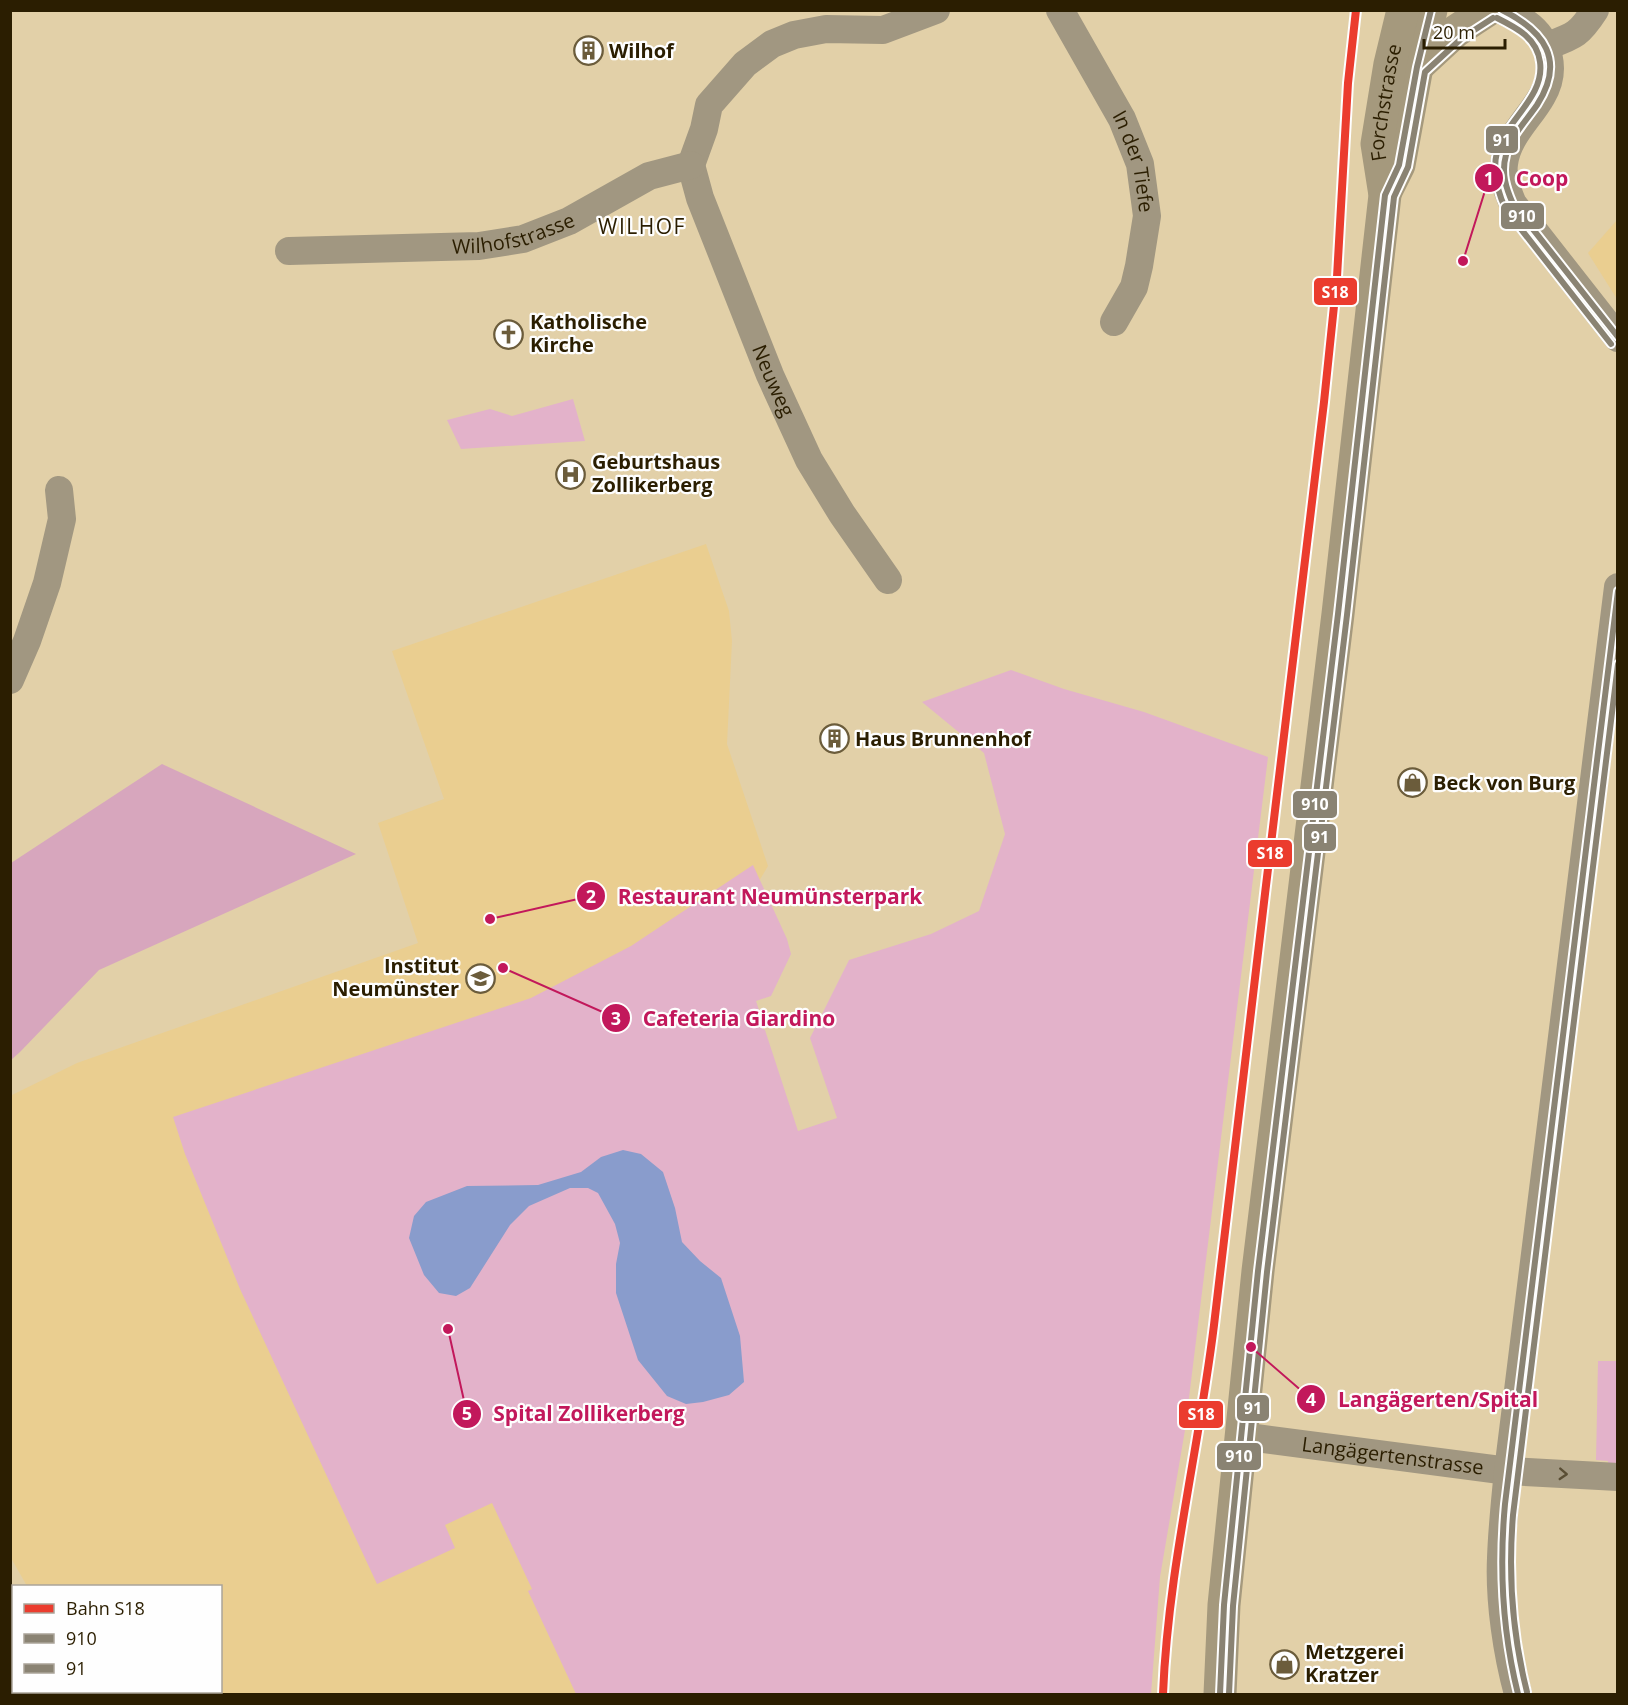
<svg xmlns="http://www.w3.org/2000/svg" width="1628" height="1705" font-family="'Open Sans',sans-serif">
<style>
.built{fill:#eace90}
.green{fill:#e3b2ca}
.forest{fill:#d7a6bd}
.water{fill:#899ccc}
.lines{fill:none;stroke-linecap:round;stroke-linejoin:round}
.minor{stroke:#a19781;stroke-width:28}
.major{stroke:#a5997d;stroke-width:33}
.bus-1-casing{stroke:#fefefe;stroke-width:10}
.bus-2-casing{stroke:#fefefe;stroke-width:10}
.bus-1{stroke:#8a8373;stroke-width:6}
.bus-2{stroke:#8a8373;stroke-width:6}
.rail-1-casing{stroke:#fefefe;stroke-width:12}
.rail-1{stroke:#eb3c2e;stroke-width:8}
.oneway{stroke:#5a4e34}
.labels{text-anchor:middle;stroke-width:4.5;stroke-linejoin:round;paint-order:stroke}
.poi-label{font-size:20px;font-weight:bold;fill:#2b1e01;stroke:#fefefe;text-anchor:start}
.street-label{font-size:20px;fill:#2b1e01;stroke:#fefefe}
.neighbourhood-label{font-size:21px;letter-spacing:1.5px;fill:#2b1e01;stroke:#fefefe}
.leader{fill:none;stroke:#c2185b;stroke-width:2}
.callout-dot{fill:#c2185b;stroke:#fefefe;stroke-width:2}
.mark-label{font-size:18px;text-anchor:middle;font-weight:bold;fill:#fff}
.callout-label{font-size:21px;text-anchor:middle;font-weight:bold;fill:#c2185b;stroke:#fefefe;stroke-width:4.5;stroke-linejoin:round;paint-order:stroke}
.line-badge{stroke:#fefefe;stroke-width:2}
.badge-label{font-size:16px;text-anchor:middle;font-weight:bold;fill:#fff}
</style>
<rect width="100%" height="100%" fill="#e2d0a8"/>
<!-- built -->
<g class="built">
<polygon points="1617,220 1617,299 1588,253"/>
<polygon points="706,544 729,611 732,641 727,744 768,866 699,983 1098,1694 131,1694 130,1692 220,1692 220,1586 27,1586 11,1558 10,1096 77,1063 418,943 378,823 444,799 392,651"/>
</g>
<!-- green -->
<g class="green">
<polygon points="573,399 585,441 461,449 447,420 490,409 512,416"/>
<polygon points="1011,670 1064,689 1144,712 1268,757 1185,1430 1160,1577 1151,1694 576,1694 528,1591 532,1589 492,1503 445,1525 455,1548 377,1584 240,1289 185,1154 173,1117 531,998 631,946 753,865 787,939 791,954 771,996 756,1001 761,1016 756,1025 765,1030 798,1131 837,1118 810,1038 849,960 931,934 979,911 1005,834 984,753 922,702"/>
<polygon points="1598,1361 1617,1361 1617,1465 1608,1465 1608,1461 1596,1460"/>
</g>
<!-- forest -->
<polygon class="forest" points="162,764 356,854 99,970 20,1052 11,1060 11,863"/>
<!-- water -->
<polygon class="water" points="623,1150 641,1154 663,1172 675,1208 682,1242 700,1261 721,1278 740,1336 744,1382 729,1395 703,1402 686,1404 667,1396 638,1360 616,1293 616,1264 620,1243 615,1224 598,1193 588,1188 570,1188 529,1206 510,1225 470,1288 456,1296 439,1293 424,1275 409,1238 414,1216 426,1202 467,1186 538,1185 581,1172 601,1157"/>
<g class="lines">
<!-- minor -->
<g class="minor">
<path id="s1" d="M1060,10L1122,119L1140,164L1147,216L1139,266L1134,287L1114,322"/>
<path d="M1501,10C1509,14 1519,18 1526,23C1550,40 1557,71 1542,96C1529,119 1507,137 1504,164C1502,178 1508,192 1513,204L1618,338"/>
<path d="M1547,46C1574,36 1579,35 1595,10"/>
<path id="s2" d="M691,165L700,198L770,375L809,460L842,514L888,580"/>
<polyline points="691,165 704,129 709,105 745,64 772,44 794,35 826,29 883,30 936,10"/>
<path id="s3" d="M289,251L479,246L523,239L569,221L649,176L691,165"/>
<polyline points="10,680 27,641 47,583 62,519 59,490"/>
<path id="s4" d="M1241,1436L1508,1471L1618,1477"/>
<path d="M1518,1694C1507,1654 1499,1601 1501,1558C1502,1529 1505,1500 1508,1471L1618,587"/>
</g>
<!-- major -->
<g class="major">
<polyline points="1417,67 1456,31 1488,10"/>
<polyline points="1385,193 1399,165 1417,67 1431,10"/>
<path id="s5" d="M1220,1694L1224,1605L1258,1271L1338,614L1385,195L1377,144L1390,64L1403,10"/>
</g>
<defs>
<g id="bus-1">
<path d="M1502,10C1544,31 1566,60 1537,105C1526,121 1511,136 1506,155C1501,173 1506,188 1513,204L1618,337"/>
<polyline points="1220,1694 1224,1605 1258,1271 1338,614 1385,195 1399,165 1417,67 1431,10"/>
<path d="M1518,1694C1502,1630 1499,1569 1505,1504L1618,591"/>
</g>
<g id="bus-2">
<path d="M1497,18C1517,28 1537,38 1540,62C1545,97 1506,120 1497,152C1492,172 1497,191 1506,210L1611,344"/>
<path d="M1527,1692C1512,1633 1508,1576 1513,1515L1618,664"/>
<polyline points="1229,1694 1233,1606 1267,1272 1347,615 1394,197 1408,167 1425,72 1462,38 1493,18"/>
</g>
</defs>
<!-- bus-1 casing -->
<use href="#bus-1" class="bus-1-casing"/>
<!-- bus-2 casing -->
<use href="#bus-2" class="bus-2-casing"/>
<!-- bus-1 -->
<use href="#bus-1" class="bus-1"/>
<!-- bus-2 -->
<use href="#bus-2" class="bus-2"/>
<defs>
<path id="rail-1" d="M1163,1694C1168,1570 1199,1448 1214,1325C1250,1017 1287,710 1324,402L1337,277L1348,83L1356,10"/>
</defs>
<!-- rail-1 casing -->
<use href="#rail-1" class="rail-1-casing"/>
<!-- rail-1 -->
<use href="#rail-1" class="rail-1"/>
</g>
<!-- one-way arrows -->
<defs><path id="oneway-chevron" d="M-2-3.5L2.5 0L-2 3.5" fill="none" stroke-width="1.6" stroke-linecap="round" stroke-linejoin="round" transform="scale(1.5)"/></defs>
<use class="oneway" href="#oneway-chevron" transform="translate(1563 1474) rotate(3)"/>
<!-- icons -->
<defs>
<symbol id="building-ring" viewBox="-11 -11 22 22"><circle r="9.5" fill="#fefefe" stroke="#6b5c3b" stroke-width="1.5"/><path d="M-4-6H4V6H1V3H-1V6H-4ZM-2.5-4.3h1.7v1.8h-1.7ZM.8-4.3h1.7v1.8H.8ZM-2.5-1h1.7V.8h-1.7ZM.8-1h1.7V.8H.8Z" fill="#6b5c3b"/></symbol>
<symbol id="church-ring" viewBox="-11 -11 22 22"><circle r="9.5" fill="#fefefe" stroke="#6b5c3b" stroke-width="1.5"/><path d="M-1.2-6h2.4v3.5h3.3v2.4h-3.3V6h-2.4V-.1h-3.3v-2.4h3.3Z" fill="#6b5c3b"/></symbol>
<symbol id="hospital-ring" viewBox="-11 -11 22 22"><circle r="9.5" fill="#fefefe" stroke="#6b5c3b" stroke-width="1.5"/><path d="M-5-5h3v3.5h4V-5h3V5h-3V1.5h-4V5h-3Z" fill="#6b5c3b"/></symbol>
<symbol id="shop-ring" viewBox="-11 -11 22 22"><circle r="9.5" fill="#fefefe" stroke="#6b5c3b" stroke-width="1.5"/><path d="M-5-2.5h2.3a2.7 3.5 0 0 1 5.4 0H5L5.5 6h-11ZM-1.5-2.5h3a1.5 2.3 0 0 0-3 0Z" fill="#6b5c3b"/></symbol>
<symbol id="university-ring" viewBox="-11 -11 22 22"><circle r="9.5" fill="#fefefe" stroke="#6b5c3b" stroke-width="1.5"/><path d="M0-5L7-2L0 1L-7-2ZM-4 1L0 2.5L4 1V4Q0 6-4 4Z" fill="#6b5c3b"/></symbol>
</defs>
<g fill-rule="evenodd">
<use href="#building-ring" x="572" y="34" width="33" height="33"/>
<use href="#church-ring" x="492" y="318" width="33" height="33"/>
<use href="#hospital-ring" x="554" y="458" width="33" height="33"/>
<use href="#building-ring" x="818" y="722" width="33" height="33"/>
<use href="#shop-ring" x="1396" y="766" width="33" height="33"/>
<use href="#university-ring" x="464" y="962" width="33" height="33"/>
<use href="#shop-ring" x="1268" y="1648" width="33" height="33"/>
</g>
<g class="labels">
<!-- poi labels -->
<g class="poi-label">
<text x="609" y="58">Wilhof</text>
<text x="530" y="329">Katholische<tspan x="530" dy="23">Kirche</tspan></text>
<text x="592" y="469">Geburtshaus<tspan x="592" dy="23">Zollikerberg</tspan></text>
<text x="855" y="746">Haus Brunnenhof</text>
<text x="1433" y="790">Beck von Burg</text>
<text x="459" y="973" text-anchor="end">Institut<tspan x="459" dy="23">Neumünster</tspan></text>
<text x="1305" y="1659">Metzgerei<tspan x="1305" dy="23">Kratzer</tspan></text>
</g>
<!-- street labels -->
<g class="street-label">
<text dy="7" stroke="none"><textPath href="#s5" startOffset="1602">Forchstrasse</textPath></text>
<text dy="7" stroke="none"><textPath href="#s1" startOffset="170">In der Tiefe</textPath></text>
<text dy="7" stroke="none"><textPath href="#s3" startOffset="226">Wilhofstrasse</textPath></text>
<text dy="7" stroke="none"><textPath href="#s2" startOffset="231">Neuweg</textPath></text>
<text dy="7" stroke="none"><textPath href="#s4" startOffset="153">Langägertenstrasse</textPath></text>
</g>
<!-- neighbourhood labels -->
<g class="neighbourhood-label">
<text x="642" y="234">WILHOF</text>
</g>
</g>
<!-- callouts -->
<path class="leader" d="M1463 261L1489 178M490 919L591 896M503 968L616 1018M1251 1347L1311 1399M448 1329L467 1414"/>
<g class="callout-dot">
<circle cx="1463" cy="261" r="6"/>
<circle cx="490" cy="919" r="6"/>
<circle cx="503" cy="968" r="6"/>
<circle cx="1251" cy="1347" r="6"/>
<circle cx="448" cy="1329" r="6"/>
<circle cx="1489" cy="178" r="15"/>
<circle cx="591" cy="896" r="15"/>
<circle cx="616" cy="1018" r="15"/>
<circle cx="1311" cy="1399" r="15"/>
<circle cx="467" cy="1414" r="15"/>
</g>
<g class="mark-label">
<text x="1489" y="185">1</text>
<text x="591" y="903">2</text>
<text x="616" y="1025">3</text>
<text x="1311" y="1406">4</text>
<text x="467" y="1420">5</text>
</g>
<g class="callout-label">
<text x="1542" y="186">Coop</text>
<text x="770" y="904">Restaurant Neumünsterpark</text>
<text x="739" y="1026">Cafeteria Giardino</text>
<text x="1438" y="1407">Langägerten/Spital</text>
<text x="589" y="1421">Spital Zollikerberg</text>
</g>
<g class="line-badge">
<rect x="1485" y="125" width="34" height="29" rx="6" fill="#8a8373"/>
<rect x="1500" y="202" width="45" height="28" rx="6" fill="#8a8373"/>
<rect x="1313" y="277" width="45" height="29" rx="6" fill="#eb3c2e"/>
<rect x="1292" y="790" width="46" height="29" rx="6" fill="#8a8373"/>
<rect x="1303" y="823" width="34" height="29" rx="6" fill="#8a8373"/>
<rect x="1247" y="839" width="46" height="29" rx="6" fill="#eb3c2e"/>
<rect x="1236" y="1394" width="34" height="28" rx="6" fill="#8a8373"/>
<rect x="1178" y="1400" width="46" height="29" rx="6" fill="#eb3c2e"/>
<rect x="1216" y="1442" width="46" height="29" rx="6" fill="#8a8373"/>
</g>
<g class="badge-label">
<text x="1502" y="146">91</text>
<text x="1522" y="222">910</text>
<text x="1335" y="298">S18</text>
<text x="1315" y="810">910</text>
<text x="1320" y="843">91</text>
<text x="1270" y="859">S18</text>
<text x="1253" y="1414">91</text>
<text x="1201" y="1420">S18</text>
<text x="1239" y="1462">910</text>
</g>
<!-- border -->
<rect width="1628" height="1705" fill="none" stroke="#2b1e01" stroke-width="24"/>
<!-- legend -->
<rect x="12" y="1585" width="210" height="108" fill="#fefefe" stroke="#aaa499" stroke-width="1.5"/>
<rect x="24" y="1604" width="30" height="9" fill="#eb3c2e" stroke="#aaa499" stroke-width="1.5"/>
<text x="66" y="1615" font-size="18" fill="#2b1e01">Bahn S18</text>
<rect x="24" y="1634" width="30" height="9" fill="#8a8373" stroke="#aaa499" stroke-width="1.5"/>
<text x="66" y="1645" font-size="18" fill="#2b1e01">910</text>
<rect x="24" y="1664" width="30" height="9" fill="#8a8373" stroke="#aaa499" stroke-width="1.5"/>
<text x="66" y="1675" font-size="18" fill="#2b1e01">91</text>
<!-- scale -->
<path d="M1424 39v9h81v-9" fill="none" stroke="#2b1e01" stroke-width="3"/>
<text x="1433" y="39" font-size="18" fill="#2b1e01" stroke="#fefefe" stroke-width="4.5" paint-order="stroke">20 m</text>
</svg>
